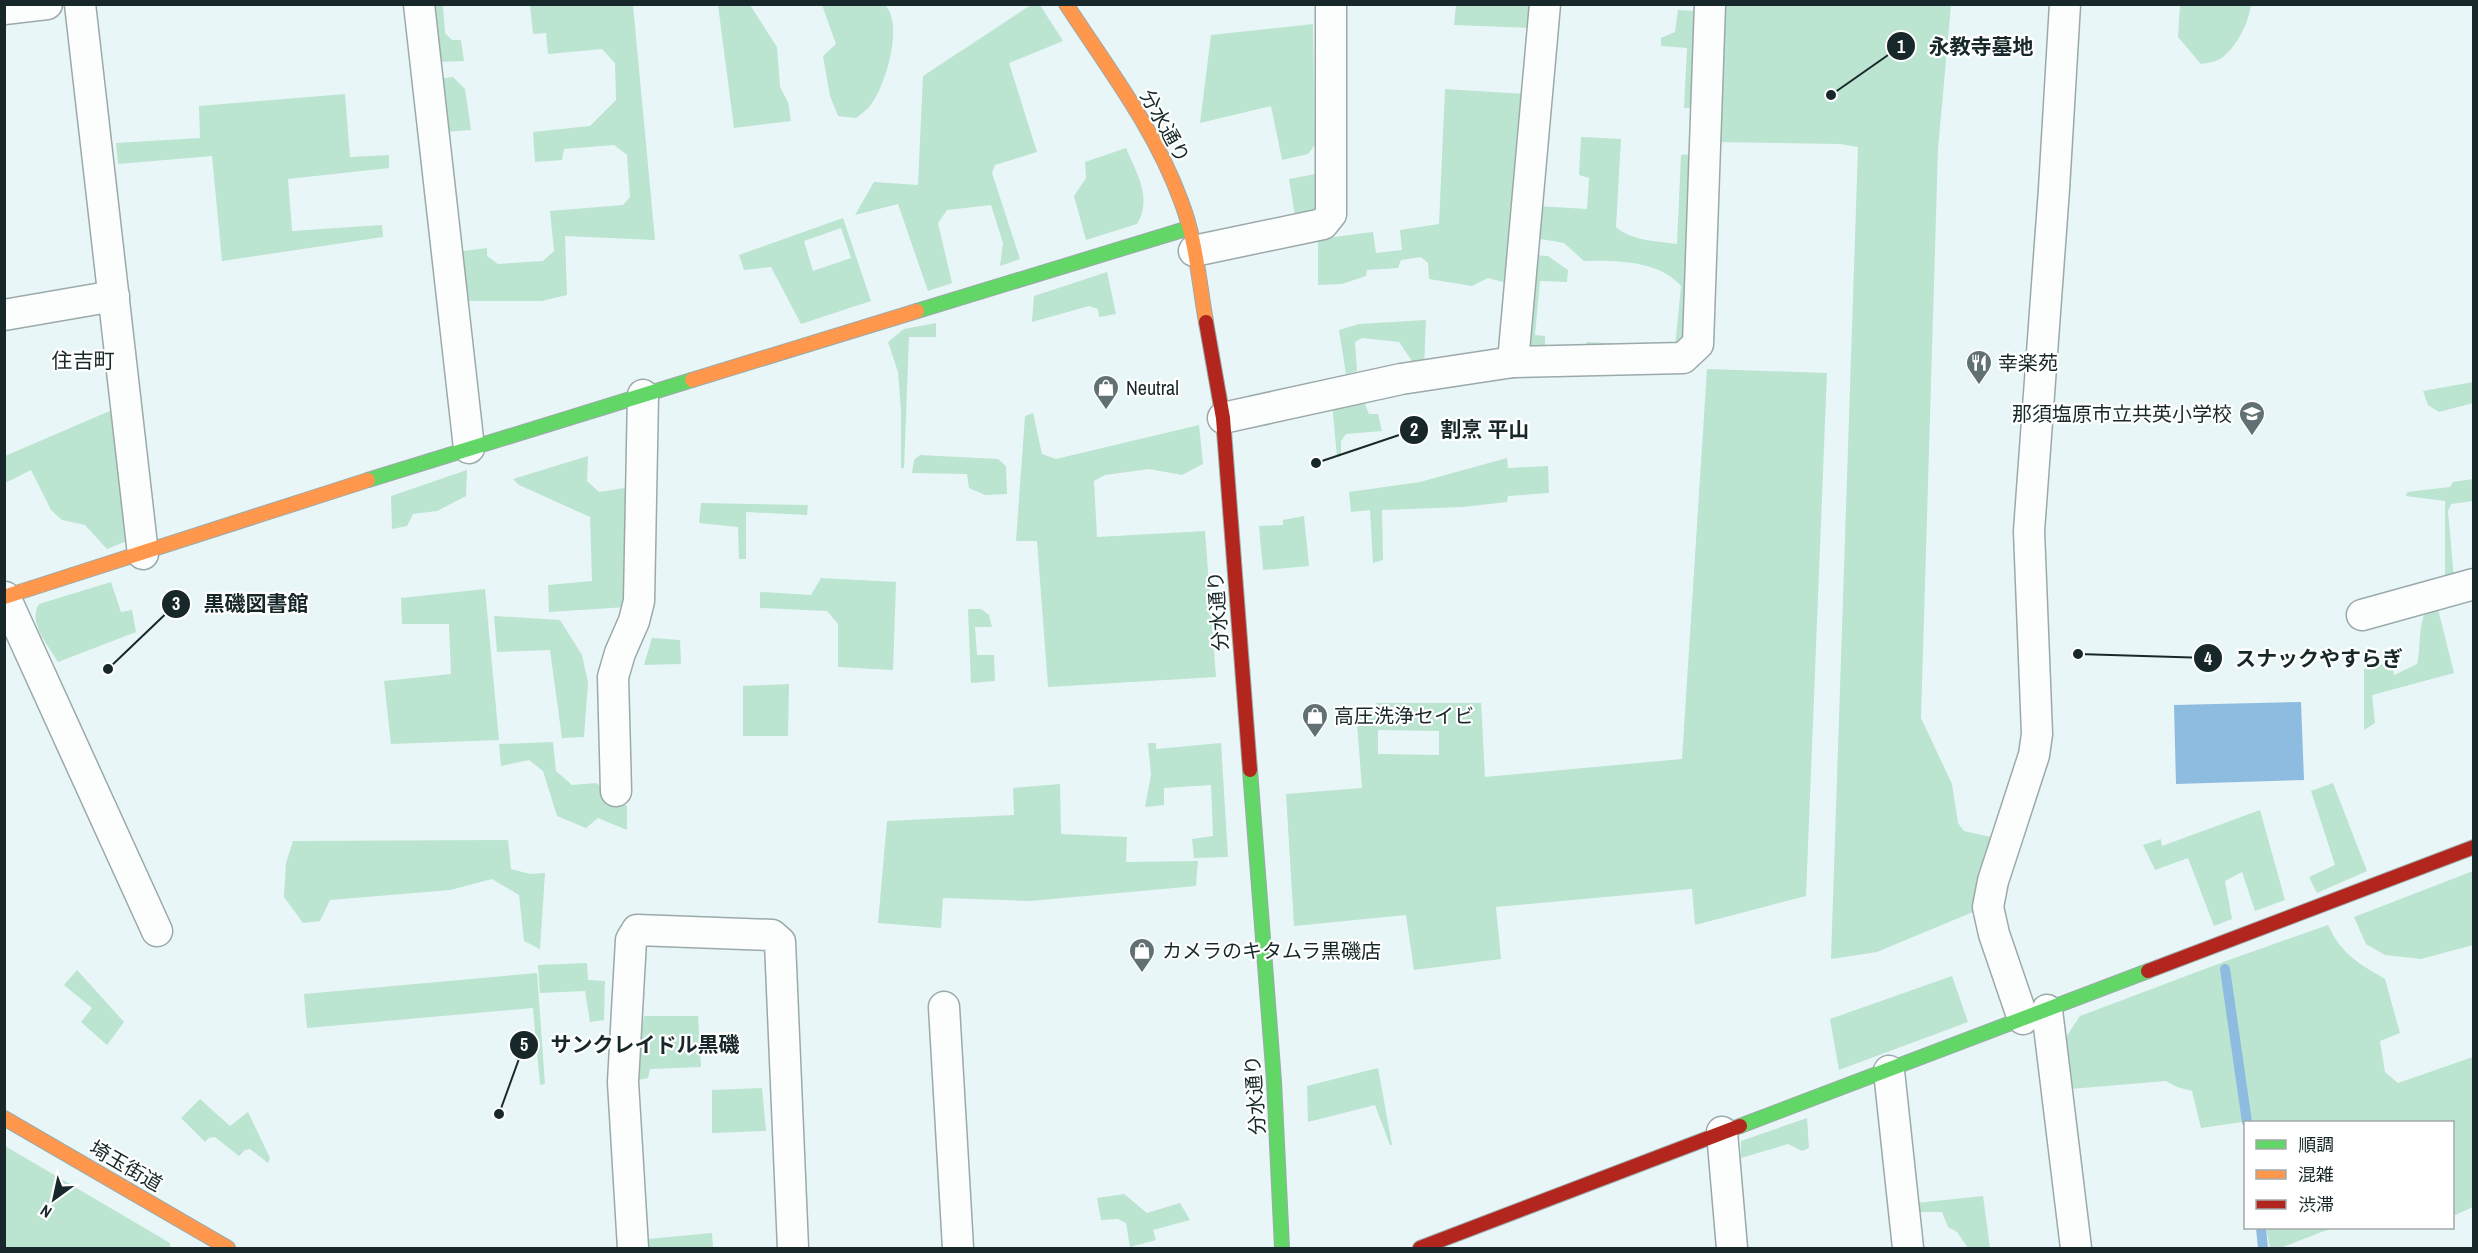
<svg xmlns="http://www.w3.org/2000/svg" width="2478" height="1253" font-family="'Archivo Narrow','Noto Sans JP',sans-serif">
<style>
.green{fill:#bbe4d1;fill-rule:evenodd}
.water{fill:#8ebce1}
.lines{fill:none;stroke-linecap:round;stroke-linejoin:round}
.stream{stroke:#8ebce1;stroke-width:10}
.street-casing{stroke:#9ba9aa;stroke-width:33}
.fast-casing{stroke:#9ba9aa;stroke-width:16}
.slow-casing{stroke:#9ba9aa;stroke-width:16}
.jam-casing{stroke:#9ba9aa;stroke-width:16}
.street{stroke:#fcfefe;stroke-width:30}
.fast{stroke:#63d668;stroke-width:14}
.slow{stroke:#ff974d;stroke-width:14}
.jam{stroke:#b3261e;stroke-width:14}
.labels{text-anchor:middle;stroke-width:4.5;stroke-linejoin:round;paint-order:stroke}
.street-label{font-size:20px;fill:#18282a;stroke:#fff}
.poi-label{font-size:20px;fill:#18282a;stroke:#fff;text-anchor:start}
.neighbourhood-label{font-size:21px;fill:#18282a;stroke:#fff}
.leader{fill:none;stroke:#18282a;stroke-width:2}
.callout-dot{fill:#18282a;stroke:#fff;stroke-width:2}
.mark-label{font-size:18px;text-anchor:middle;font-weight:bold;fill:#fff}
.callout-label{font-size:21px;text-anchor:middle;font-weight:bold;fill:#18282a;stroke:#fff;stroke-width:4.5;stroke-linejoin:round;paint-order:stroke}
</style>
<rect width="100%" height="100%" fill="#e9f6f7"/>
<!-- green -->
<g class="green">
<polygon points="431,5 443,5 445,33 452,40 461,40 464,61 437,62"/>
<polygon points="530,5 633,5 655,240 565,236 567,295 542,301 465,301 463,251 487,248 487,256 498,264 543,261 554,251 550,211 623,205 630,197 627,155 614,145 564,149 562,160 535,162 533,132 590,126 616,100 615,63 602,49 548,54 546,33 533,34"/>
<polygon points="718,5 750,5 777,47 780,87 788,102 791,121 734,128"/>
<path d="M822,5H885C904,24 886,86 870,106C867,110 861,114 856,118L838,116L830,96L823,56L836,44Z"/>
<polygon points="1031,5 1040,5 1063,41 1009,63 1037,152 995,165 992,173 1020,259 1000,266 1003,243 991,205 947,210 938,223 952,283 928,291 898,204 855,215 874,182 918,185 923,76"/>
<polygon points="1456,5 1533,5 1531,28 1454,25"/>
<polygon points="1722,5 1951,5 1938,149 1921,718 1952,784 1958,823 1964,831 1995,838 1973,912 1877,952 1831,959 1858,147 1840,144 1716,142"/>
<path d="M2180,5V4L2251,5C2249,22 2236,49 2220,59C2215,62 2207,63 2201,64L2178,37Z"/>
<polygon points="1678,10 1697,11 1693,108 1684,108 1687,48 1661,46 1661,38 1675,32"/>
<polygon points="1313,24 1315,145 1308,154 1282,160 1271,106 1200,123 1211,35"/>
<polygon points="453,77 465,89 471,130 444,132 438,79"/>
<polygon points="1445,89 1526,94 1507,283 1488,278 1472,286 1429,279 1428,263 1421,257 1401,260 1398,268 1367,270 1366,276 1342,284 1318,285 1318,239 1373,232 1376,253 1402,250 1400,230 1439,224"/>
<polygon points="345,94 350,157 389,155 389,168 288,179 292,231 382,225 383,237 222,261 212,156 118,164 116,143 200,138 199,106"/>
<path d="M1581,137L1621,139L1616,227C1632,241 1656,241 1677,244L1681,155L1693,154L1689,334L1679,353L1523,356L1534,255L1548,256L1568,270L1567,282L1540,281L1535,335L1545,336V348L1584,349L1587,342L1675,347L1681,286C1660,261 1616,260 1584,261L1564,243L1535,238L1537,206L1587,209L1589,178L1579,175Z"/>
<path d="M1126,148C1136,172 1153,199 1137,224L1086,240L1074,196L1086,178L1085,162Z"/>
<polygon points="1321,173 1322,209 1296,222 1289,179"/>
<path d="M843,218L871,301L801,324L771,267L744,270L739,255ZM841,228L851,258L813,271L804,241Z"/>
<polygon points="1107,272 1116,314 1099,317 1098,309 1089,306 1032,322 1034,296"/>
<polygon points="1426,320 1424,368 1412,361 1399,342 1362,338 1355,342 1357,371 1346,374 1339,330 1359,324"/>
<polygon points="936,323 936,337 909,337 904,468 901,468 901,412 898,372 888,342 904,329"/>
<path d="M1707,369L1827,373L1806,896L1695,925L1692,889L1496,907L1501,959L1414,970L1406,915L1294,926L1286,794L1362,788L1356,710L1374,709L1376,703H1481L1485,777L1682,759ZM1378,730L1439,731V755L1378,754Z"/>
<polygon points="2473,382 2473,403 2439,412 2428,405 2423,391"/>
<polygon points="1363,399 1369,414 1378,414 1382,431 1346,434 1341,441 1341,456 1337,457 1332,403"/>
<polygon points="112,410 127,541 107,549 85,525 62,520 51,510 31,470 5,483 5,456"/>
<polygon points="1033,413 1042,454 1056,459 1199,425 1203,464 1182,475 1149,469 1105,475 1094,481 1097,537 1205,531 1216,677 1048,687 1037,541 1016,541 1025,416"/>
<polygon points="920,455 998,459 1006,466 1007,494 985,495 969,488 967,474 912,473 914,460"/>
<path d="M588,456L587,481L599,492L631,487C631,527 624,566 626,607L549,612L548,585L592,581L590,517L519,485L513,479Z"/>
<polygon points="1507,458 1508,468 1548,466 1549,493 1508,496 1507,502 1462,507 1382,510 1383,560 1373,563 1370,510 1351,512 1349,492 1420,482"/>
<polygon points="467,470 466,496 437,511 413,514 407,526 392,529 391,496"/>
<polygon points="2473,479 2473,501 2451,504 2448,511 2454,579 2445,581 2445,501 2406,496 2407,492 2450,487 2453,482"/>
<polygon points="701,503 808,505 807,515 746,512 746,559 739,559 738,527 699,523"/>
<polygon points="1304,516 1309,566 1263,570 1259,526 1283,525 1283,520"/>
<polygon points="821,578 896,582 893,670 838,667 838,624 827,611 760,608 760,592 811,595"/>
<path d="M111,582L121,612L132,610L136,632L58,662C49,646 27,622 39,604Z"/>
<polygon points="485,589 499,740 391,744 384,681 451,674 449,624 402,624 401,598"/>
<polygon points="968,609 981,609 989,615 992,627 975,627 977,655 994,655 995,681 971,683"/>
<path d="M2438,609L2454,673L2372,695L2375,723L2364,730V669L2392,662L2394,675L2417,664C2421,647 2418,631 2424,615Z"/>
<polygon points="494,616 560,620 582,655 588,683 584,737 562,738 550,650 497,652"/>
<polygon points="652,638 680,640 681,664 644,665"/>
<polygon points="789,684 788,736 743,736 743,686"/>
<polygon points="553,742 556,771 572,785 596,783 627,806 627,830 598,818 586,828 557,816 543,771 529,760 501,766 499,744"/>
<polygon points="1148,743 1156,743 1156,749 1221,743 1228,857 1194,858 1192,839 1213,836 1211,785 1164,788 1164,805 1145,807 1151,775"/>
<polygon points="2333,783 2367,871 2317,893 2309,877 2335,865 2311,791"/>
<polygon points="1060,784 1061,834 1127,837 1126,862 1198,861 1196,886 1030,901 943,898 941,928 878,923 887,821 1014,815 1013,788"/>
<polygon points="2260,810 2285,900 2255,911 2242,872 2225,881 2232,919 2214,926 2188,858 2155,870 2143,845 2161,839 2162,846"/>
<polygon points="508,840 511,869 530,874 545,873 540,949 524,941 519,895 492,879 450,890 330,900 320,921 303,923 284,897 286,863 293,841"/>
<polygon points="2473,871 2473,945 2421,959 2385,955 2366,944 2354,917"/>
<path d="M2328,925C2342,955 2358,963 2385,979L2400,1033L2380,1041L2385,1072L2398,1083L2473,1057V1207L2453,1216L2452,1122L2249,1121L2201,1128L2192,1091L2177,1087L2166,1081L2070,1089L2064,1040L2080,1016L2226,961Z"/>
<polygon points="587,963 588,980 605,981 604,1020 590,1022 585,991 540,993 538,965"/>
<polygon points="77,970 124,1022 107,1045 81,1022 92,1008 64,985"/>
<polygon points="537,973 545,1084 540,1085 533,1008 307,1028 304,994"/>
<polygon points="1952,976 1968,1022 1839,1070 1830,1019"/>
<polygon points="644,1016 698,1016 701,1067 650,1069 648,1078 638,1080 637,1063"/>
<polygon points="1378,1068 1392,1145 1390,1145 1375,1105 1308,1122 1307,1086"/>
<polygon points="762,1088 766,1131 712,1133 712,1090"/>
<polygon points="200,1099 230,1126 248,1112 270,1158 268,1163 250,1149 245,1150 239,1156 215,1137 209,1138 205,1142 181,1118"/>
<polygon points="1807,1118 1809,1148 1802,1151 1788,1144 1741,1158 1741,1141"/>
<polygon points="5,1146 170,1243 170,1248 5,1248"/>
<polygon points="1124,1194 1147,1213 1180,1203 1190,1220 1153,1230 1156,1240 1130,1247 1126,1223 1118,1219 1101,1220 1097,1198"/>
<polygon points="1983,1196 1990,1248 1968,1248 1957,1232 1948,1227 1942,1212 1917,1212 1916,1203"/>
<polygon points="2266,1228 2332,1228 2280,1248 2270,1248"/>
<polygon points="712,1233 713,1248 649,1248 648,1239"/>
</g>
<!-- water -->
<polygon class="water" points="2301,702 2304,780 2176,784 2174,705"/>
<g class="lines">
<!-- stream -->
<g class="stream">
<polyline points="2225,969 2247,1122"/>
<polyline points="2261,1228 2263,1248"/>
</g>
<defs>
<g id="street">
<polyline points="80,4 143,554"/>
<polyline points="419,4 469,448"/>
<polyline points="4,9 47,4"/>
<polyline points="1194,251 1323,224 1331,214 1331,4"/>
<polyline points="4,315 114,296"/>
<polyline points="1513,362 1545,4"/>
<polyline points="1223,418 1401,379 1513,362 1683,358 1698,344 1710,4"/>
<polyline points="5,597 157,931"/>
<polyline points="2362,615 2474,584"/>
<polyline points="616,791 613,677 620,653 634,621 639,601 643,395"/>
<polyline points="944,1007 958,1248"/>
<polyline points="2047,1010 2076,1248"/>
<polyline points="2023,1019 1994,934 1988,907 1993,881 2034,755 2037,734 2029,531 2054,189 2065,4"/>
<polyline points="1889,1071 1908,1248"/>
<polyline points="1722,1132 1732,1248"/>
<polyline points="633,1248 623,1082 631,940 637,930 772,935 780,942 793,1248"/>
</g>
<g id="fast">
<polyline points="917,311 1189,228"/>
<polyline points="368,480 692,380"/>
<polyline points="1250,770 1274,1081 1282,1248"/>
<polyline points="1740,1126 2148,971"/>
</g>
<g id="slow">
<path d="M1066,4C1107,67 1155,129 1181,201C1196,239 1199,282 1206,322"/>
<polyline points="692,380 917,311"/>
<polyline points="4,597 368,480"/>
<polyline points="4,1118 228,1248"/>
</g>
<g id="jam">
<polyline points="1206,322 1223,418 1250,770"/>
<polyline points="2148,971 2474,847"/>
<polyline points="1420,1248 1740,1126"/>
</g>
</defs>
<!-- street casing -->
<use href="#street" class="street-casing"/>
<!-- fast casing -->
<use href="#fast" class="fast-casing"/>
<!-- slow casing -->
<use href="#slow" class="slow-casing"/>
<!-- jam casing -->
<use href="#jam" class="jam-casing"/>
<!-- street -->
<use href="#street" class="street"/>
<!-- fast -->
<use href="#fast" class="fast"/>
<!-- slow -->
<use href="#slow" class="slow"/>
<!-- jam -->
<use href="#jam" class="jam"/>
</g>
<!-- icons -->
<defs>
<symbol id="restaurant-pin" viewBox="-11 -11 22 30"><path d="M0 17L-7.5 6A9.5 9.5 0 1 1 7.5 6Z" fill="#617072" stroke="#fff"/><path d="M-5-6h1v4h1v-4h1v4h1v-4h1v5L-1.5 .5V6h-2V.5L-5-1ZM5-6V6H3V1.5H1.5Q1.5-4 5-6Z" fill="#fff"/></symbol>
<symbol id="shop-pin" viewBox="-11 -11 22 30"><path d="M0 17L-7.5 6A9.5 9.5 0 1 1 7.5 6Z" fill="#617072" stroke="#fff"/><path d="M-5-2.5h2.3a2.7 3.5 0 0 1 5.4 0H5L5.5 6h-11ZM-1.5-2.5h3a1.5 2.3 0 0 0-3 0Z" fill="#fff"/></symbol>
<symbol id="school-pin" viewBox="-11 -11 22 30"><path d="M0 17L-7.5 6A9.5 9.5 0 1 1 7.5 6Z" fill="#617072" stroke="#fff"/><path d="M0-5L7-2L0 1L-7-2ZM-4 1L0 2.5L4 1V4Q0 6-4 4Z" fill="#fff"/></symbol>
</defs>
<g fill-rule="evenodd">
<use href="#restaurant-pin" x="1964" y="348" width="30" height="40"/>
<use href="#shop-pin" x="1091" y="373" width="30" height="40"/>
<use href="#school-pin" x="2237" y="399" width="30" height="40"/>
<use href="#shop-pin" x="1300" y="701" width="30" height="40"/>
<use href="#shop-pin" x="1127" y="936" width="30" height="40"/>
</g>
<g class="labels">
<!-- street labels -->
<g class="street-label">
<text transform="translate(1165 126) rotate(61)" y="7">分水通り</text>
<text transform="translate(1218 611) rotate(-94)" y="7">分水通り</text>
<text transform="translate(1255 1095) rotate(-94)" y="7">分水通り</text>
<text transform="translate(126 1166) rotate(30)" y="7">埼玉街道</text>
</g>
<!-- poi labels -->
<g class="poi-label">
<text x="1998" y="370">幸楽苑</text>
<text x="1126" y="395">Neutral</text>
<text x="2232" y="421" text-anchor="end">那須塩原市立共英小学校</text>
<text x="1334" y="723">高圧洗浄セイビ</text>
<text x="1162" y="958">カメラのキタムラ黒磯店</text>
</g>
<!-- neighbourhood labels -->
<g class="neighbourhood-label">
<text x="83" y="368">住吉町</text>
</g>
</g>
<!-- callouts -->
<path class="leader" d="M1831 95L1901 46M1316 463L1414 430M108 669L176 604M2078 654L2208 658M499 1114L524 1045"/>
<g class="callout-dot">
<circle cx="1831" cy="95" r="6"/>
<circle cx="1316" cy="463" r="6"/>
<circle cx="108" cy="669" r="6"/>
<circle cx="2078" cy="654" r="6"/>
<circle cx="499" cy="1114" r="6"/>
<circle cx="1901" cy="46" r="15"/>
<circle cx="1414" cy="430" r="15"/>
<circle cx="176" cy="604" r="15"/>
<circle cx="2208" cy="658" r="15"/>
<circle cx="524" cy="1045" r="15"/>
</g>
<g class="mark-label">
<text x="1901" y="53">1</text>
<text x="1414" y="436">2</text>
<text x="176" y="610">3</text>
<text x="2208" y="665">4</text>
<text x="524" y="1051">5</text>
</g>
<g class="callout-label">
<text x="1981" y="54">永教寺墓地</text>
<text x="1485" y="437">割烹 平山</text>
<text x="256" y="611">黒磯図書館</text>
<text x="2319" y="666">スナックやすらぎ</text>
<text x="645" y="1052">サンクレイドル黒磯</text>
</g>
<!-- border -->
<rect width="2478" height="1253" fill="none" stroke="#18282a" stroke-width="12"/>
<!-- legend -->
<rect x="2244" y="1121" width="210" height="108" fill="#ffffff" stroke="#a3a9aa" stroke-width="1.5"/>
<rect x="2256" y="1140" width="30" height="9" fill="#63d668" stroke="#a3a9aa" stroke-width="1.5"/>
<text x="2298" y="1151" font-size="18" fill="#18282a">順調</text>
<rect x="2256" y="1170" width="30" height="9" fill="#ff974d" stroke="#a3a9aa" stroke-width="1.5"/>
<text x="2298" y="1181" font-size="18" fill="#18282a">混雑</text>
<rect x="2256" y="1200" width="30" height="9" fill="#b3261e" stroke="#a3a9aa" stroke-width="1.5"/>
<text x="2298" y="1211" font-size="18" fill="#18282a">渋滞</text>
<!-- north arrow -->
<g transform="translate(54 1199) rotate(213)" stroke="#ffffff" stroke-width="4.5" paint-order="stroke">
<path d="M0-4.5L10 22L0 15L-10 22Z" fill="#18282a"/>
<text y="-9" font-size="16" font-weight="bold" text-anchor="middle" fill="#18282a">N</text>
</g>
</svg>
